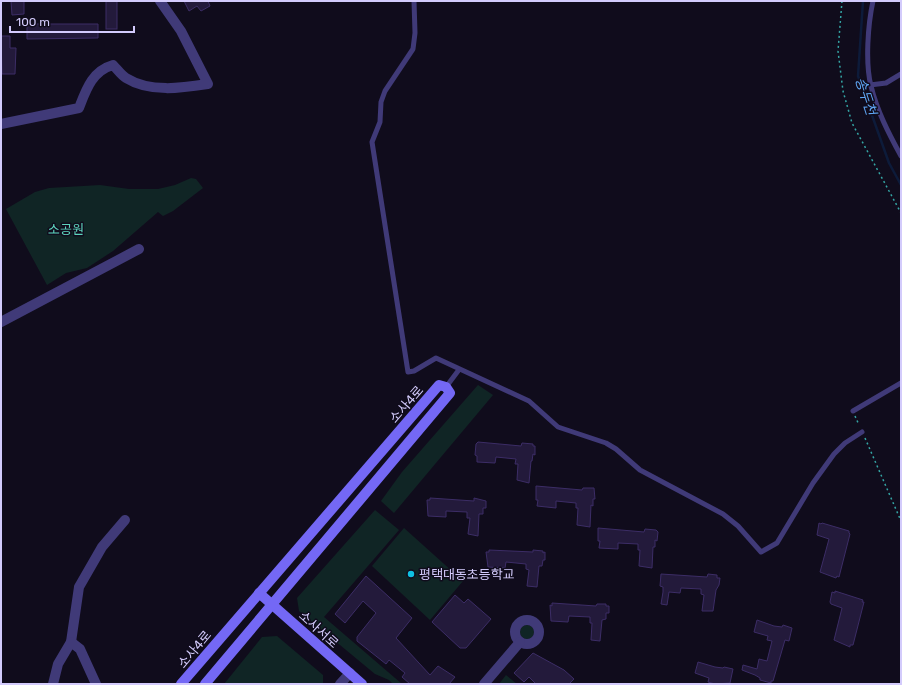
<svg xmlns="http://www.w3.org/2000/svg" width="902" height="685" font-family="Rubik,'Noto Sans KR',sans-serif">
<style>
.green{fill:#102525}
.lines{fill:none;stroke-linecap:round;stroke-linejoin:round}
.stream{stroke:#0d1b3a;stroke-width:2.5}
.building{fill:#231a3b;stroke:#3c2d66}
.path{stroke:#34a6a5;stroke-width:1.5;stroke-dasharray:2 3;stroke-linecap:butt}
.lane{stroke:#403a78;stroke-width:5}
.street{stroke:#403a78;stroke-width:10}
.secondary{stroke:#7468f5;stroke-width:10}
.poi-dot{fill:#0fc2e3;stroke:#100c1c;stroke-width:1.5}
.labels{text-anchor:middle;stroke-width:3;stroke-linejoin:round;paint-order:stroke}
.park-label{font-size:13px;fill:#5dd5be;stroke:#100c1c}
.street-label{font-size:13px;fill:#d3cbfc;stroke:#100c1c}
.poi-label{font-size:13px;fill:#d3cbfc;stroke:#100c1c;text-anchor:start}
.water-label{font-size:14px;font-style:italic;fill:#60a7f5;stroke:#100c1c}
</style>
<rect width="100%" height="100%" fill="#100c1c"/>
<!-- green -->
<g class="green">
<polygon points="191,178 196,179 203,188 173,211 163,216 158,212 113,251 87,268 66,273 47,285 6,209 35,192 49,188 100,185 129,189 158,189 175,185"/>
<polygon points="478,385 493,395 394,513 381,501 402,472"/>
<polygon points="375,510 399,530 324,617 402,684 393,684 389,680 375,674 299,611 297,598"/>
<polygon points="404,528 463,581 430,620 372,566"/>
<circle cx="527" cy="632" r="7"/>
<polygon points="277,636 323,675 323,684 224,684 262,637"/>
<polygon points="506,675 517,684 499,684"/>
</g>
<g class="lines">
<!-- stream -->
<polyline class="stream" points="863,1 858,76 889,163 901,185"/>
</g>
<!-- building -->
<g class="building">
<polygon points="11,1 24,1 24,14 12,15"/>
<rect x="106" y="1" width="11" height="28"/>
<polygon points="184,1 208,1 210,6 201,11 197,6 189,11"/>
<polygon points="27,24 98,24 98,38 27,39"/>
<polygon points="1,36 10,36 10,48 16,48 15,74 2,74"/>
<polygon points="478,442 521,446 522,443 533,444 533,446 535,446 535,455 533,454 532,461 531,461 529,483 517,480 518,464 515,464 516,459 496,457 495,463 477,462 477,456 475,455 476,444"/>
<polygon points="536,486 582,490 583,488 594,488 595,499 593,499 593,506 591,505 590,527 577,525 578,508 576,508 576,503 556,501 556,508 537,506 538,500 536,500"/>
<polygon points="430,498 474,501 474,498 486,501 486,508 483,508 483,514 479,514 478,536 468,534 470,518 467,518 467,512 446,511 446,517 428,516 427,500 430,500"/>
<polygon points="819,523 821,524 822,523 849,531 849,533 850,534 839,577 837,576 836,578 820,572 829,539 817,535"/>
<polygon points="598,528 644,532 645,529 656,530 658,532 657,541 655,540 655,547 653,547 652,568 639,566 640,550 638,550 638,544 618,543 618,549 599,548 600,541 598,541"/>
<polygon points="489,550 533,552 533,550 543,551 543,553 545,552 545,560 543,560 542,566 539,566 537,587 527,586 529,570 526,569 526,564 506,562 505,568 488,567 486,552 489,552"/>
<polygon points="661,574 707,577 708,574 717,575 717,578 720,578 719,585 716,590 713,611 702,611 704,595 701,594 701,589 681,588 680,593 669,592 667,605 661,604 663,592 663,587 660,586"/>
<polygon points="366,576 412,618 396,638 430,675 438,666 455,677 449,684 410,684 402,677 405,673 389,660 386,664 357,641 357,637 376,613 363,601 345,623 335,614"/>
<polygon points="835,591 863,600 862,602 864,602 853,645 850,645 850,647 834,640 842,608 831,604 830,602 832,592 835,593"/>
<polygon points="455,595 464,603 468,599 491,619 466,648 460,648 432,622"/>
<polygon points="552,603 596,606 597,604 606,604 606,606 609,606 609,613 606,613 606,619 602,620 600,641 591,640 592,623 590,623 590,617 569,616 568,622 551,621 550,605 552,606"/>
<polygon points="757,620 774,626 782,627 783,625 792,628 789,641 785,640 773,681 771,681 771,683 760,680 760,678 755,675 742,670 743,665 757,669 759,659 767,661 772,641 767,640 768,636 754,632"/>
<polygon points="533,653 564,670 574,679 569,684 536,684 529,677 524,682 514,673"/>
<polygon points="698,662 715,667 723,668 724,667 733,669 730,683 715,684 708,682 709,678 695,673"/>
</g>
<g class="lines">
<!-- path -->
<g class="path">
<polyline points="842,1 838,51 843,91 852,123 901,213"/>
<polyline points="855,416 859,425"/>
<polyline points="865,438 901,521"/>
</g>
<!-- lane -->
<g class="lane">
<polyline points="414,1 415,33 413,49 385,91 381,102 380,122 372,142 408,372 414,371 436,358 529,401 558,427 606,443 616,449 640,470 723,514 738,526 761,552 777,543 813,483 834,454 845,443 862,432"/>
<path d="M873,1C868,24 865,63 871,86C877,111 889,134 901,156"/>
<polyline points="870,85 886,83 901,74"/>
<polyline points="446,387 458,371"/>
<polyline points="853,411 901,383"/>
</g>
<!-- street -->
<g class="street">
<path d="M1,124L79,108C86,90 92,71 113,65C117,69 121,75 126,78C150,93 182,88 208,84L181,31L160,1"/>
<polyline points="1,322 139,249"/>
<circle cx="527" cy="632" r="12"/>
<polyline points="71,642 79,587 102,547 125,520"/>
<polyline points="53,684 58,664 71,642 80,649 96,684"/>
<polyline points="340,684 350,673"/>
<polyline points="484,684 520,642"/>
</g>
<!-- secondary -->
<g class="secondary">
<polyline points="259,593 362,684"/>
<polyline points="181,684 439,385 446,387 450,393 205,684"/>
</g>
</g>
<!-- markers -->
<circle class="poi-dot" cx="411" cy="574" r="4"/>
<g class="labels">
<!-- park labels -->
<g class="park-label">
<text x="66" y="234">소공원</text>
</g>
<!-- street labels -->
<g class="street-label">
<text transform="translate(406 404) rotate(-49)" y="5">소사4로</text>
<text transform="translate(319 629) rotate(42)" y="5">소사서로</text>
<text transform="translate(194 649) rotate(-50)" y="5">소사4로</text>
</g>
<!-- poi labels -->
<g class="poi-label">
<text x="419" y="579">평택대동초등학교</text>
</g>
<!-- water labels -->
<g class="water-label">
<text transform="translate(866 96) rotate(72)" y="5">송두천</text>
</g>
</g>
<!-- border -->
<rect width="902" height="685" fill="none" stroke="#d3cbfc" stroke-width="4"/>
<!-- scale -->
<path d="M10 26v6h124v-6" fill="none" stroke="#d3cbfc" stroke-width="2"/>
<text x="16" y="26" font-size="12" fill="#d3cbfc" stroke="#100c1c" stroke-width="3" paint-order="stroke">100 m</text>
</svg>
